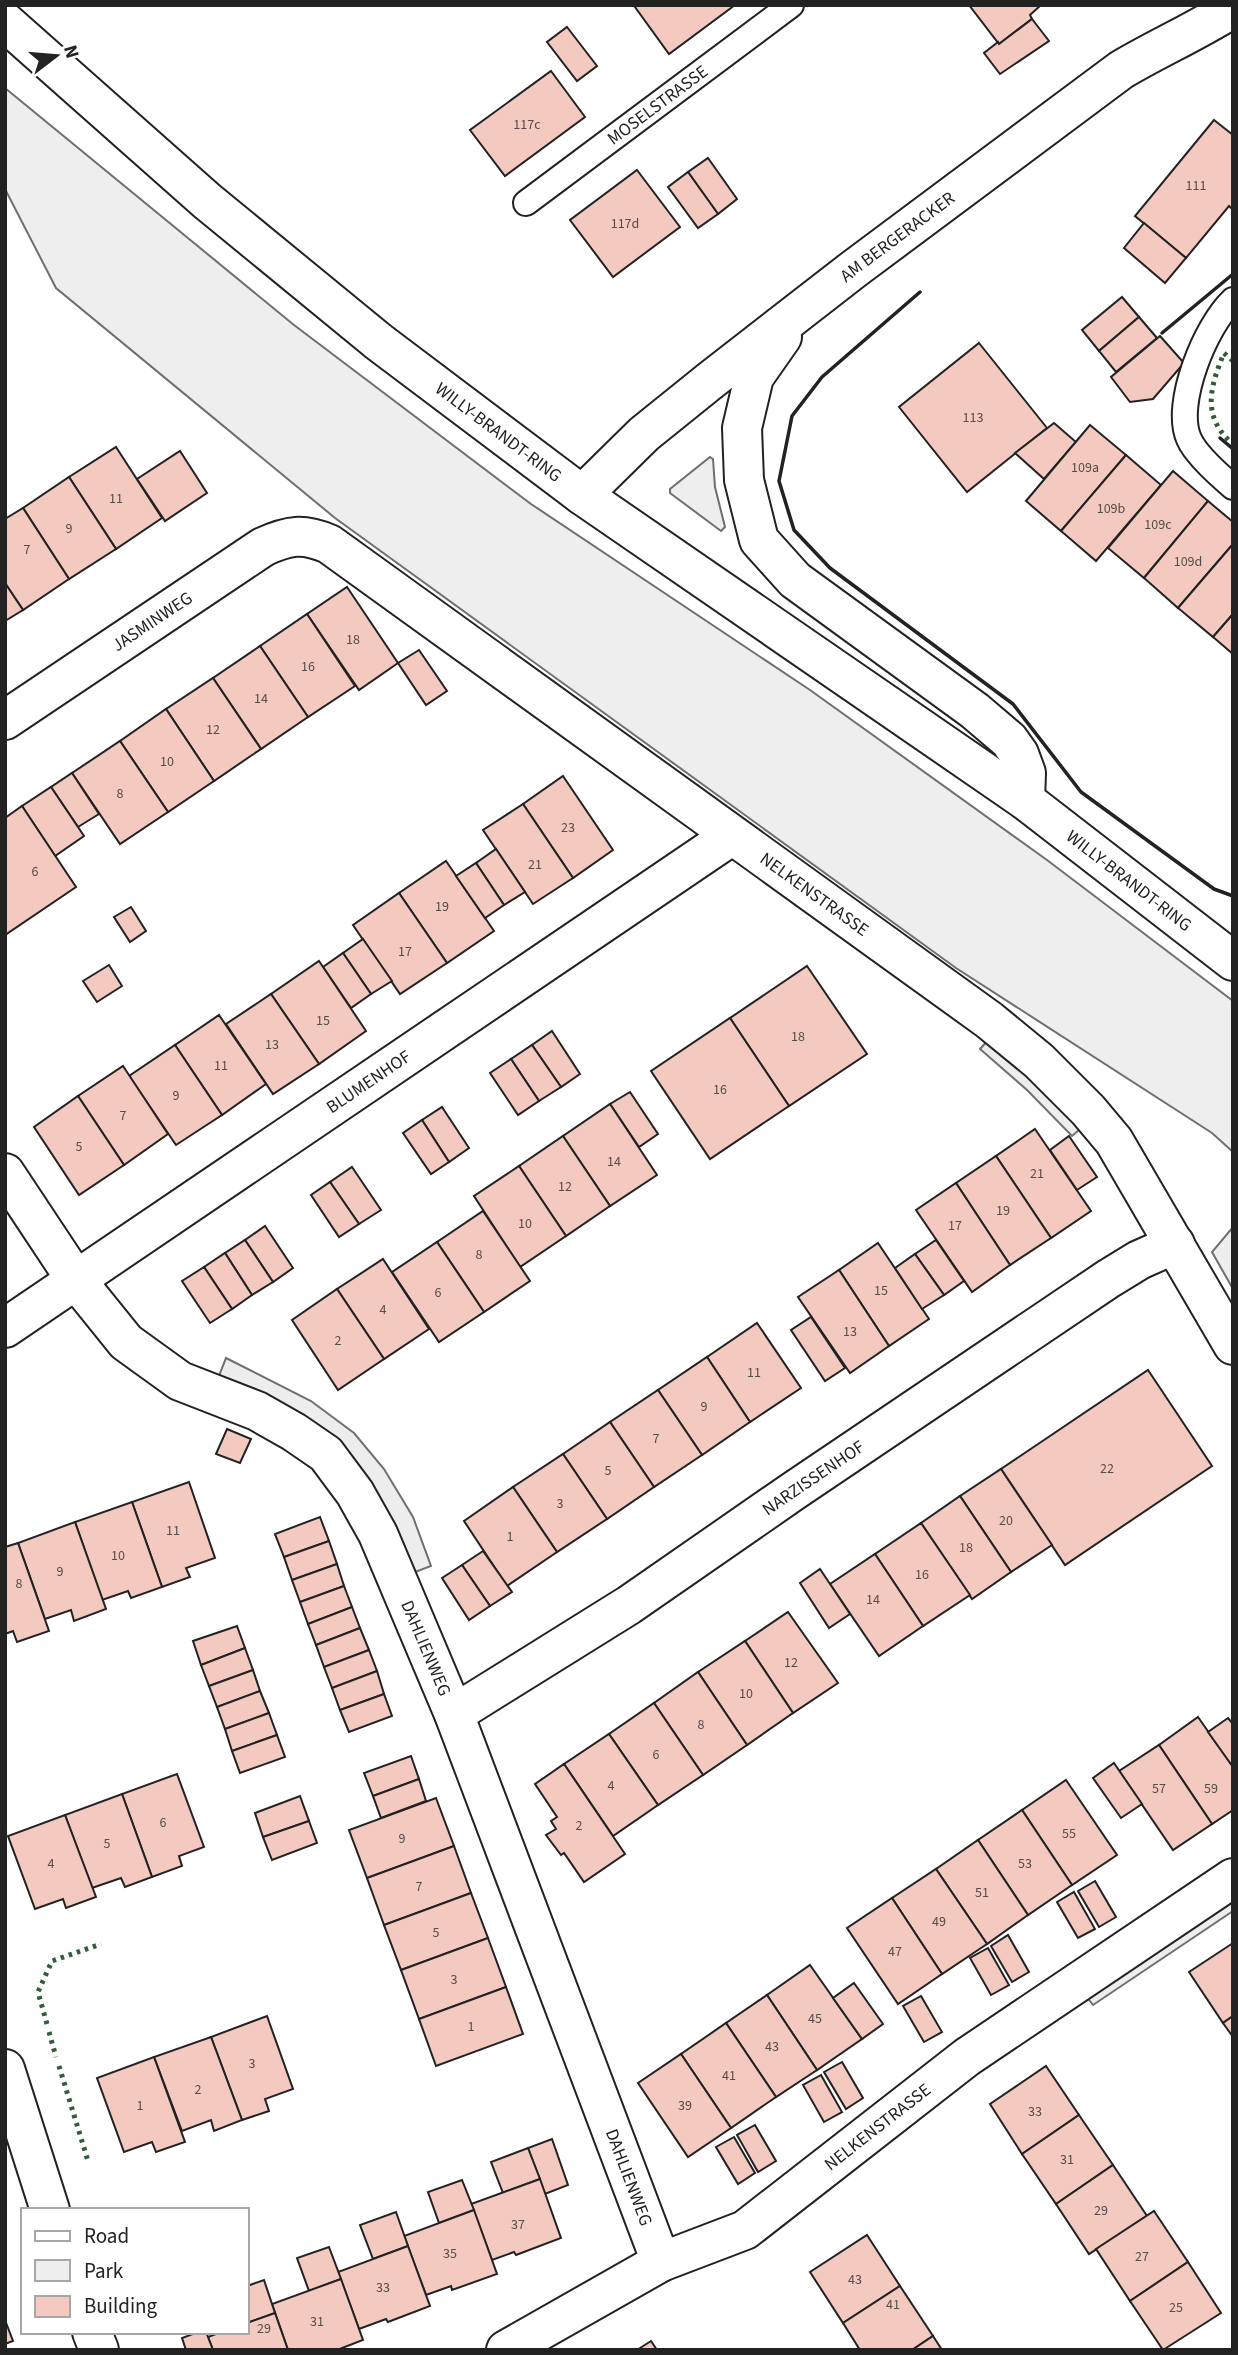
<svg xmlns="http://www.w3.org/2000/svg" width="1238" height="2355" font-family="'Source Sans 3',sans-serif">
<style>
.green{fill:#eee;stroke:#6f6f6f;stroke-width:2}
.parking{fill:#ededed;stroke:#6f6f6f;stroke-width:2}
.building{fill:#f3c9c0;stroke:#222;stroke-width:2}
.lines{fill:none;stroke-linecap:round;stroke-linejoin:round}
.lane-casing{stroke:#222;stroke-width:28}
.street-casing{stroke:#222;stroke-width:42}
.secondary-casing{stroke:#222;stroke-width:42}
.lane{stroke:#fff;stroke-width:24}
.street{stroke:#fff;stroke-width:38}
.secondary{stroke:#fff;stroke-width:38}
.hedge{stroke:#2f5e38;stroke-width:5;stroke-dasharray:3.5 5;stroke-linecap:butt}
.wall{stroke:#222;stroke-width:3.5}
.labels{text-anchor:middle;stroke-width:5;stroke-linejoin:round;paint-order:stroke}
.number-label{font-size:14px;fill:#564c4a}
.street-label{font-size:18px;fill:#222;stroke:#fff}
</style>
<rect width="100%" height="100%" fill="#fff"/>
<!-- green -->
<g class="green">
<polygon points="5,88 294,325 531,504 810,690 1047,860 1233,1001 1233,1152 1212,1133 956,968 335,518 56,288 5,189"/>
<polygon points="710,457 713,459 715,487 725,527 721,531 670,493 670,489"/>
<polygon points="1233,1227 1233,1289 1212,1252"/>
</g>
<!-- parking -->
<g class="parking">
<polygon points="991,1037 1085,1125 1072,1136 1027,1090 980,1049"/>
<polygon points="226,1358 311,1401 354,1433 384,1469 413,1517 431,1566 410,1574 389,1530 217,1381"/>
<polygon points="1233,1891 1233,1911 1093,2005 1083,1992"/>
</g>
<!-- building -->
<g class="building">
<polygon points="638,5 735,5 669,54 635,7"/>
<polygon points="969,5 1041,5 1030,15 1032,19 999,44"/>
<polygon points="1032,19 1049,41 1000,74 984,53 998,42 999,44"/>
<polygon points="567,27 597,66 577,81 547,42"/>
<polygon points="551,71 585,117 505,176 470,130"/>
<polygon points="1214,120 1233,135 1233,210 1229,206 1186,258 1135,216"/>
<polygon points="708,158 737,199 718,214 688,172"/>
<polygon points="637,170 680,227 613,277 570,220"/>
<polygon points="688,172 718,214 698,228 668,187"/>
<polygon points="1144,223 1186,258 1165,283 1124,248"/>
<polygon points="1122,297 1139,317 1099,351 1082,330"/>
<polygon points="1139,317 1157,338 1116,372 1099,351"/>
<polygon points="1160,336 1184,363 1153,399 1130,402 1111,377"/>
<polygon points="979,343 1047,428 967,492 899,407"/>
<polygon points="1054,423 1076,442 1044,479 1015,453"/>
<polygon points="1090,425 1126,455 1061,531 1026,501"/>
<polygon points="116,447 162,518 116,549 69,477"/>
<polygon points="180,451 207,493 165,521 137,479"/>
<polygon points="1126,455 1161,485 1096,561 1061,531"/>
<polygon points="1173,471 1208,501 1144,578 1108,548"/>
<polygon points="69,477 116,549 69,579 23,508"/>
<polygon points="1208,501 1233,522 1233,544 1178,608 1144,578"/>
<polygon points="23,508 69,579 23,610 5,583 5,519"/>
<polygon points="1233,544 1233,614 1213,637 1178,608"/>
<polygon points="5,583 23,610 5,621"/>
<polygon points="347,587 398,663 359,690 307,614"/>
<polygon points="307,614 355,686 308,717 260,646"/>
<polygon points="1233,614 1233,654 1213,637"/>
<polygon points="260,646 308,717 261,749 213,678"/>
<polygon points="419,650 447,691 426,705 398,663"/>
<polygon points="213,678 261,749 214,781 166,709"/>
<polygon points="166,709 214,781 168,812 120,741"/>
<polygon points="120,741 168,812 120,844 72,773"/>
<polygon points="72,773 99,814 78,827 51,787"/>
<polygon points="563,776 613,850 573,878 523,804"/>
<polygon points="51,787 84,836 55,856 22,806"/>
<polygon points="523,804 573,878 533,904 483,830"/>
<polygon points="22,806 76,887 5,935 5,818"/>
<polygon points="496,849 525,892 504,905 476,863"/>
<polygon points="446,861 494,931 447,963 399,893"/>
<polygon points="476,863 504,905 485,918 456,876"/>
<polygon points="399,893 447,963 400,994 353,925"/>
<polygon points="131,907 146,931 130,942 114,917"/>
<polygon points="363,939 392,981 371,994 343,953"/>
<polygon points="343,953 371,994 351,1008 323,967"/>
<polygon points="319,961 366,1031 319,1064 271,994"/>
<polygon points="109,965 122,986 97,1002 83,981"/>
<polygon points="807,966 867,1054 789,1106 730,1018"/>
<polygon points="271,994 319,1064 273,1094 226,1024"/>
<polygon points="219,1015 266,1084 222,1115 175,1045"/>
<polygon points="730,1018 789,1106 710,1159 651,1071"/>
<polygon points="552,1031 580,1074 561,1087 532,1045"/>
<polygon points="175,1045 222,1115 176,1145 129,1076"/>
<polygon points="532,1045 561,1087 539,1101 511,1059"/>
<polygon points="511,1059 539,1101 518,1115 490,1073"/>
<polygon points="123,1066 168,1134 124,1165 78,1096"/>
<polygon points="630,1092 658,1134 639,1147 610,1104"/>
<polygon points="78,1096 124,1165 79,1195 34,1127"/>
<polygon points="610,1104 657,1175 610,1206 563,1136"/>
<polygon points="442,1107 469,1148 449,1162 422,1120"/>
<polygon points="422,1120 449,1162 431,1174 403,1133"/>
<polygon points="1035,1129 1091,1211 1051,1238 996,1156"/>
<polygon points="563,1136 610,1206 566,1236 519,1166"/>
<polygon points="1069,1136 1097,1177 1077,1190 1050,1150"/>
<polygon points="996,1156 1051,1238 1010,1265 956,1183"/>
<polygon points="519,1166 566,1236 520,1267 474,1196"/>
<polygon points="352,1167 381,1210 359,1224 330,1182"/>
<polygon points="330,1182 359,1224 339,1237 311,1195"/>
<polygon points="956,1183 1010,1265 972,1292 916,1210"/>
<polygon points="483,1211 530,1281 484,1312 437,1242"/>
<polygon points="265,1226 293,1268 273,1282 245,1240"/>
<polygon points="245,1240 273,1282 252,1295 225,1253"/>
<polygon points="936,1240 964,1281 944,1295 915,1254"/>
<polygon points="437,1242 484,1312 439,1342 392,1272"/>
<polygon points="878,1243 929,1319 889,1346 839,1270"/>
<polygon points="225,1253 252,1295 232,1309 204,1267"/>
<polygon points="915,1254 944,1295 922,1309 895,1268"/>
<polygon points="383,1259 429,1329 384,1359 337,1289"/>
<polygon points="204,1267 232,1309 210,1323 182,1281"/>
<polygon points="839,1270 889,1346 850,1373 798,1297"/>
<polygon points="337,1289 384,1359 338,1390 292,1320"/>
<polygon points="811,1317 845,1368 825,1381 791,1330"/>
<polygon points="757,1323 801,1388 750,1422 707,1357"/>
<polygon points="707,1357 750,1422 702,1455 658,1390"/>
<polygon points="1148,1370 1212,1466 1065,1565 1001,1469"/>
<polygon points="658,1390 702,1455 654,1487 610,1422"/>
<polygon points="610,1422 654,1487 607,1519 563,1454"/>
<polygon points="227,1429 251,1439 240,1463 216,1454"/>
<polygon points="563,1454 607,1519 557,1552 513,1487"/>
<polygon points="1001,1469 1052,1545 1011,1572 960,1496"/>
<polygon points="189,1482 215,1558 186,1568 190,1577 162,1587 132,1502"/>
<polygon points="513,1487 557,1552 507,1586 464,1521"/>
<polygon points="960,1496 1011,1572 972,1599 921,1523"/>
<polygon points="132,1502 162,1587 131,1598 128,1591 102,1600 75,1522"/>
<polygon points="320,1517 329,1541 284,1557 275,1534"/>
<polygon points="75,1522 106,1609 74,1621 71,1610 45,1619 18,1543"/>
<polygon points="921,1523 970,1595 923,1626 875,1554"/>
<polygon points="329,1541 337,1564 292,1580 284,1557"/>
<polygon points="18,1543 49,1631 17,1642 13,1631 5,1634 5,1547"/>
<polygon points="483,1551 512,1592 490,1606 462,1565"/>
<polygon points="875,1554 923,1626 879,1656 830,1584"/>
<polygon points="337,1564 344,1586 300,1602 292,1580"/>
<polygon points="462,1565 490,1606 469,1620 442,1578"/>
<polygon points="820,1569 850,1614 829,1628 800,1583"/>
<polygon points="344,1586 352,1607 308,1624 300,1602"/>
<polygon points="352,1607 360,1628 316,1645 308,1624"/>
<polygon points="788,1612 838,1683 793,1713 745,1641"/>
<polygon points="237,1626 245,1648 201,1665 193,1641"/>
<polygon points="360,1628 369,1650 324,1667 316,1645"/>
<polygon points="745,1641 793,1713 747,1745 698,1672"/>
<polygon points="245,1648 253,1670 209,1686 201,1665"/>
<polygon points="369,1650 377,1671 332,1688 324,1667"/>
<polygon points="253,1670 260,1691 217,1707 209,1686"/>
<polygon points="377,1671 384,1694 340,1710 332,1688"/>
<polygon points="698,1672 747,1745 703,1775 654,1703"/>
<polygon points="260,1691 269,1713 225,1729 217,1707"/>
<polygon points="384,1694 392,1716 349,1732 340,1710"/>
<polygon points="654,1703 703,1775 658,1805 609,1734"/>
<polygon points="269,1713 277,1735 232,1751 225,1729"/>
<polygon points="1198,1717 1233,1767 1233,1810 1212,1824 1159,1745"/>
<polygon points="1228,1718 1233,1724 1233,1767 1208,1732"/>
<polygon points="609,1734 658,1805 613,1836 564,1764"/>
<polygon points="277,1735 285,1757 240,1773 232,1751"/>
<polygon points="1159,1745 1212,1824 1173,1850 1119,1771"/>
<polygon points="411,1756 419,1779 373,1796 364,1773"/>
<polygon points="1114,1763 1142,1804 1121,1818 1093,1778"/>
<polygon points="564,1764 625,1854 584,1882 564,1853 561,1855 546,1835 556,1829 551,1821 557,1817 535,1784"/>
<polygon points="177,1774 204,1847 179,1856 182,1866 152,1877 122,1794"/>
<polygon points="419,1779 426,1801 381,1818 373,1796"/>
<polygon points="1066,1780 1117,1855 1072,1885 1022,1810"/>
<polygon points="122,1794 152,1877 125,1887 121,1878 92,1888 65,1815"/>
<polygon points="300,1796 309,1821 263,1837 255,1813"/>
<polygon points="436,1798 454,1846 367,1878 349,1830"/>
<polygon points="1022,1810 1072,1885 1028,1915 978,1840"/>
<polygon points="65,1815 96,1897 66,1908 63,1899 35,1909 8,1836"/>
<polygon points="309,1821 317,1843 272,1860 263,1837"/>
<polygon points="978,1840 1028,1915 987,1944 936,1869"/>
<polygon points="454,1846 471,1893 384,1925 367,1878"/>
<polygon points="936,1869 987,1944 942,1974 892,1898"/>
<polygon points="1095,1881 1116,1917 1099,1927 1078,1891"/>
<polygon points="1074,1892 1095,1929 1078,1938 1057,1902"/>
<polygon points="471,1893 488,1938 401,1970 384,1925"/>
<polygon points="892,1898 942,1974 898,2004 847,1928"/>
<polygon points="1008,1935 1029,1972 1012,1982 991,1946"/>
<polygon points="488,1938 506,1987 419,2019 401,1970"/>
<polygon points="1233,1943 1233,2016 1223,2023 1189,1972"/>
<polygon points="988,1948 1009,1985 991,1995 970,1958"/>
<polygon points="810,1965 862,2039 817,2070 767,1995"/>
<polygon points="854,1983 883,2024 862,2039 833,1998"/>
<polygon points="506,1987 523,2034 436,2066 419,2019"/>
<polygon points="767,1995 817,2070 776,2097 726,2023"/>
<polygon points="921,1996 942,2032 924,2042 903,2006"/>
<polygon points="267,2016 293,2089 265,2099 269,2111 242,2120 211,2037"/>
<polygon points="1233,2016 1233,2037 1223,2023"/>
<polygon points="726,2023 776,2097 731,2128 681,2054"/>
<polygon points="211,2037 242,2120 214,2131 211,2120 182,2131 154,2057"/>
<polygon points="681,2054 731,2128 688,2157 638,2083"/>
<polygon points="154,2057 185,2142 156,2152 152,2142 124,2152 97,2078"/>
<polygon points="842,2062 863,2098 846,2109 824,2072"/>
<polygon points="1046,2066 1079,2115 1022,2154 990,2104"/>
<polygon points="821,2075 842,2112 824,2122 803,2085"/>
<polygon points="1079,2115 1113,2165 1056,2204 1022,2154"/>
<polygon points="755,2125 776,2161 758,2172 737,2135"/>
<polygon points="734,2137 755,2173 738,2184 716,2147"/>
<polygon points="552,2139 568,2185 545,2194 528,2148"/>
<polygon points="528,2148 540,2179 503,2193 491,2162"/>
<polygon points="1113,2165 1147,2216 1089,2254 1056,2204"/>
<polygon points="540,2179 561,2238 516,2255 514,2252 492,2260 471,2204"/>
<polygon points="462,2180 474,2210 439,2223 428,2192"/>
<polygon points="474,2210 497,2274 452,2290 451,2286 426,2295 404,2236"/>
<polygon points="1154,2211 1188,2262 1130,2301 1096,2249"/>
<polygon points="396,2212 408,2246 373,2259 360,2225"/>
<polygon points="867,2235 900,2286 843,2323 810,2272"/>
<polygon points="408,2246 430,2306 388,2322 386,2319 359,2329 338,2272"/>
<polygon points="329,2247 341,2279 309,2291 297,2258"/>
<polygon points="1188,2262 1221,2313 1163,2350 1130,2301"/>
<polygon points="341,2279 363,2340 337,2350 288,2350 272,2304"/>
<polygon points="264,2280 275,2313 247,2323 247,2286"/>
<polygon points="900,2286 933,2336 912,2350 860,2350 843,2323"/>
<polygon points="275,2313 288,2350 213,2350 208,2337 221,2332 247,2332 247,2323"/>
<polygon points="5,2320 13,2341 5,2344"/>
<polygon points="198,2332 206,2332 213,2350 186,2350 182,2338"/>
<polygon points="933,2336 942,2350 912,2350"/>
<polygon points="651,2341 657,2350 637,2350"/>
</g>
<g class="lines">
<defs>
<g id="lane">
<path id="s1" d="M526,203L791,5"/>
<path d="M1233,300C1206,325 1173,404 1189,439C1196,455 1220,476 1233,487"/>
</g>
<g id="street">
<polyline points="782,337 754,377 742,428 744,480 759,540 795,580 975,711 1009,740 1019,754 1026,773 1025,800"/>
<path id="s2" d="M582,495L644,434L711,380L854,269L1121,70C1158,48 1197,31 1233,8"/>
<path id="s3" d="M5,720L263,547C289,535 303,533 329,544L989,1020L1039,1061L1088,1110L1114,1141L1233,1345"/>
<path id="s4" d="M5,1173L76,1280L126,1342L180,1381L257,1411L294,1432L326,1454L355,1493L378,1534L454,1714L661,2262"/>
<path id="s5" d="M5,1328L731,836"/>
<path id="s6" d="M454,1714L629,1605L792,1492L1108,1279L1139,1260L1175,1244"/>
<polyline points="5,2069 50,2210"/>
<polyline points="92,2332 99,2350"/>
<path id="s7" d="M506,2350L661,2262L745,2230L967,2057L1233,1878"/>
</g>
<g id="secondary">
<path id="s8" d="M5,22L207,201L379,342L582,495L1025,800L1233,961"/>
</g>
</defs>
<!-- lane casing -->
<use href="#lane" class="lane-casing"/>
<!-- street casing -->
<use href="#street" class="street-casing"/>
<!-- secondary casing -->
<use href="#secondary" class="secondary-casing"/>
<!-- lane -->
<use href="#lane" class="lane"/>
<!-- street -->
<use href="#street" class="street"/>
<!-- secondary -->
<use href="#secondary" class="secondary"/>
<!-- hedge -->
<g class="hedge">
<path d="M1233,361L1224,353C1210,387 1201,417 1233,444"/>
<polyline points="47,2024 38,1992 52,1961 101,1944"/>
<polyline points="49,2032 56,2057"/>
<polyline points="59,2066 88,2161"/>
</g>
<!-- wall -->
<g class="wall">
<polyline points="920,292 822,377 792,416 779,481 794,530 830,568 1013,704 1081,792 1214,889 1233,896"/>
<polyline points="1162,333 1233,274"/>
<polyline points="1220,438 1233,449"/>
</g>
</g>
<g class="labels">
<!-- number labels -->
<g class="number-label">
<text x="527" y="129">117c</text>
<text x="1196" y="190">111</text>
<text x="625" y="228">117d</text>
<text x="973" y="422">113</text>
<text x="1085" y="472">109a</text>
<text x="116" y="503">11</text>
<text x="1111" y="513">109b</text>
<text x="1158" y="529">109c</text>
<text x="69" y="533">9</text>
<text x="27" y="554">7</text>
<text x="1188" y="566">109d</text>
<text x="353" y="644">18</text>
<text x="308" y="671">16</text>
<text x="261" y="703">14</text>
<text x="213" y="734">12</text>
<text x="167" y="766">10</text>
<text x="120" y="798">8</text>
<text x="568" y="832">23</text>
<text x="535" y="869">21</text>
<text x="35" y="876">6</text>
<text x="442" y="911">19</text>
<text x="405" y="956">17</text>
<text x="323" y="1025">15</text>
<text x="798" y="1041">18</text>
<text x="272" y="1049">13</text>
<text x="221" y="1070">11</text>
<text x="720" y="1094">16</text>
<text x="176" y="1100">9</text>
<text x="123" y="1120">7</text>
<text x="79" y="1151">5</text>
<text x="614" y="1166">14</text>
<text x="1037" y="1178">21</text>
<text x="565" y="1191">12</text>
<text x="1003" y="1215">19</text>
<text x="525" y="1228">10</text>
<text x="955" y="1230">17</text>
<text x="479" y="1259">8</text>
<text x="881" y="1295">15</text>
<text x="438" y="1297">6</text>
<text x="383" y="1314">4</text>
<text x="850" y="1336">13</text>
<text x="338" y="1345">2</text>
<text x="754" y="1377">11</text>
<text x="704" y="1411">9</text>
<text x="656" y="1443">7</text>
<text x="1107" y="1473">22</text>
<text x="608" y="1475">5</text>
<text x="560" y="1508">3</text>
<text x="1006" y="1525">20</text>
<text x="173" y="1535">11</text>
<text x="510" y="1541">1</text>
<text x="966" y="1552">18</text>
<text x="118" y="1560">10</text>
<text x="60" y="1576">9</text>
<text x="922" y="1579">16</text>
<text x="19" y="1588">8</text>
<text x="873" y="1604">14</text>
<text x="791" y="1667">12</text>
<text x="746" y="1698">10</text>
<text x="701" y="1729">8</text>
<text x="656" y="1759">6</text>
<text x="611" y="1790">4</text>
<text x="1159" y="1793">57</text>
<text x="1211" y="1793">59</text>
<text x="163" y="1827">6</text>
<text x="579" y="1830">2</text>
<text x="1069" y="1838">55</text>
<text x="402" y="1843">9</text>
<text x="107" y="1848">5</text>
<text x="51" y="1868">4</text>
<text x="1025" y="1868">53</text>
<text x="419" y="1891">7</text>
<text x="982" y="1897">51</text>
<text x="939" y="1926">49</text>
<text x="436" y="1937">5</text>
<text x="895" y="1956">47</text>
<text x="454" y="1984">3</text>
<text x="815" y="2023">45</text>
<text x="471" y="2031">1</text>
<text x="772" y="2051">43</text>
<text x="252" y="2068">3</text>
<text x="729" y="2080">41</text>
<text x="198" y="2094">2</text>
<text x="140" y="2110">1</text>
<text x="685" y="2110">39</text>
<text x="1035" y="2116">33</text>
<text x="1067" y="2164">31</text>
<text x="1101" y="2215">29</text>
<text x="518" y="2229">37</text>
<text x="450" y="2258">35</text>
<text x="1142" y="2261">27</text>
<text x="855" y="2284">43</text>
<text x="383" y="2292">33</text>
<text x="893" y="2309">41</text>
<text x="1176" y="2312">25</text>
<text x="317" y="2326">31</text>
<text x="264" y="2333">29</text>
</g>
<!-- street labels -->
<g class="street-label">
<text dy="6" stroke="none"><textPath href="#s1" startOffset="164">MOSELSTRASSE</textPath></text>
<text dy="6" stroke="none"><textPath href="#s2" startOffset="408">AM BERGERACKER</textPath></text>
<text dy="6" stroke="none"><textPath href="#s8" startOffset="642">WILLY-BRANDT-RING</textPath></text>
<text dy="6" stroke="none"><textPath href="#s3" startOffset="177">JASMINWEG</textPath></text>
<text dy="6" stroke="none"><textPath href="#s8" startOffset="1416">WILLY-BRANDT-RING</textPath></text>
<text dy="6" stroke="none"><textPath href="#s3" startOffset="978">NELKENSTRASSE</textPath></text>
<text dy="6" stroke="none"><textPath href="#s5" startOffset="439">BLUMENHOF</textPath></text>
<text dy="6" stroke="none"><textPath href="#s6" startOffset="430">NARZISSENHOF</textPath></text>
<text dy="6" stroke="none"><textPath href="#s4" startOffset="658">DAHLIENWEG</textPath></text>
<text dy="6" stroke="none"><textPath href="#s7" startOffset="436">NELKENSTRASSE</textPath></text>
<text dy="6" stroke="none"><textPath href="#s4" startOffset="1225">DAHLIENWEG</textPath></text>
</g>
</g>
<!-- border -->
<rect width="1238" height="2355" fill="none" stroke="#222222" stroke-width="14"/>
<!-- legend -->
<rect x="21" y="2208" width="228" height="126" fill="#ffffff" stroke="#a7a7a7" stroke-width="2"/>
<rect x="35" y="2231" width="35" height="10" fill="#ffffff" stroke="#a7a7a7" stroke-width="2"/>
<text x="84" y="2243" font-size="21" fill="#222222">Road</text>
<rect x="35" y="2260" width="35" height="21" fill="#eeeeee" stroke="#a7a7a7" stroke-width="2"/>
<text x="84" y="2278" font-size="21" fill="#222222">Park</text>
<rect x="35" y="2296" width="35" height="21" fill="#f3c9c0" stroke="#a7a7a7" stroke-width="2"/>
<text x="84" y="2313" font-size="21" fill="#222222">Building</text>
<!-- north arrow -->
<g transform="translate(56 56) rotate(74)" stroke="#ffffff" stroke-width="5" paint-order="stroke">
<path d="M0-5L12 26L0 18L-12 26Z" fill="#222222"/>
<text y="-10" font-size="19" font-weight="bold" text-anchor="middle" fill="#222222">N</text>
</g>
</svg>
